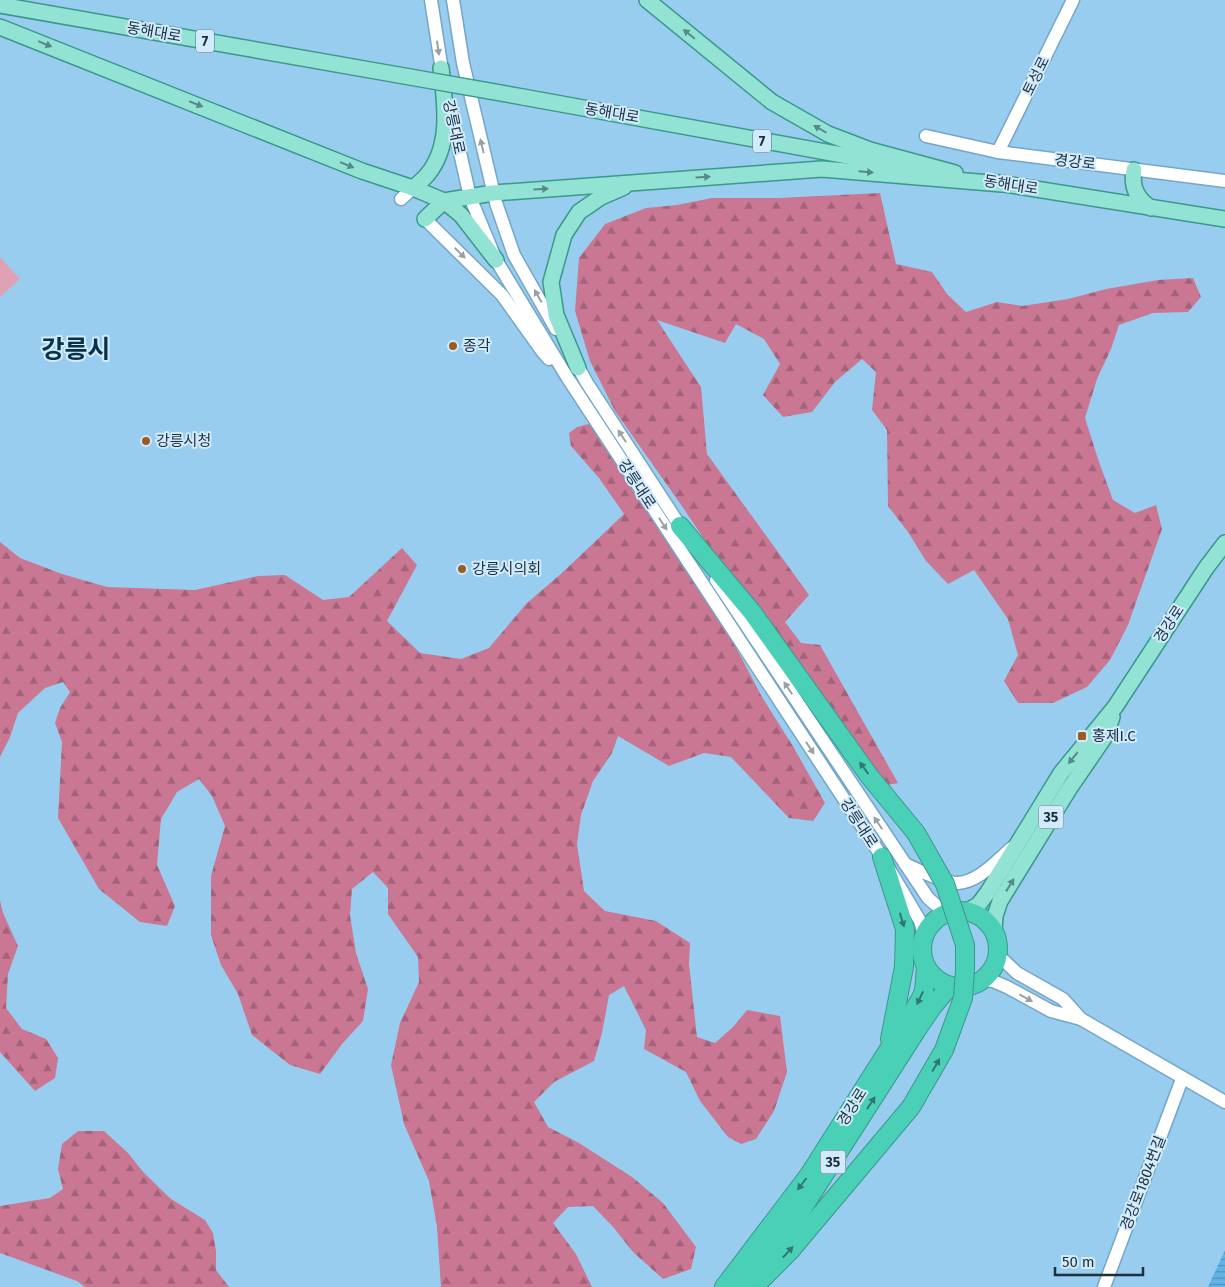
<svg xmlns="http://www.w3.org/2000/svg" width="1225" height="1287" font-family="'Fira Sans','Noto Sans KR',sans-serif">
<style>
.forest{fill:url(#forest-firs)}
.park{fill:#dfa1b4}
.water{fill:url(#water-rules)}
.lines{fill:none;stroke-linecap:round;stroke-linejoin:round}
.minor-casing{stroke:#74a6c8;stroke-width:15}
.major-casing{stroke:#3a988c;stroke-width:18}
.highway-casing{stroke:#3a988c;stroke-width:20}
.minor{stroke:#fff;stroke-width:12}
.major{stroke:#92e3d4;stroke-width:15}
.highway{stroke:#4ad0b7;stroke-width:18}
.major-bridge-casing{stroke:#3a988c;stroke-width:18;stroke-linecap:butt}
.highway-bridge-casing{stroke:#3a988c;stroke-width:20;stroke-linecap:butt}
.major-bridge{stroke:#92e3d4;stroke-width:15}
.highway-bridge{stroke:#4ad0b7;stroke-width:18}
.oneway{fill:#568988}
.oneway2{fill:#98a1a8}
.oneway3{fill:#307774}
.poi-dot{fill:#9b5b24;stroke:#d1eafc;stroke-width:2}
.labels{text-anchor:middle;stroke-width:4;stroke-linejoin:round;paint-order:stroke}
.shield{fill:#d1eafc;stroke:#526776;stroke-width:1}
.shield-label{font-size:14px;font-weight:bold;fill:#1b2f3d}
.street-label{font-size:15px;fill:#1b2f3d;stroke:#d1eafc}
.poi-label{font-size:15px;fill:#1b2f3d;stroke:#d1eafc;text-anchor:start}
.town-label{font-size:25px;font-weight:bold;fill:#0a3147;stroke:#d1eafc}
</style>
<defs>
<pattern id="forest-firs" width="22" height="20" patternUnits="userSpaceOnUse" patternTransform="scale(1.25)"><rect width="22" height="20" fill="#ca7794"/><path d="M5 1l3.5 6h-7zM16 11l3.5 6h-7z" fill="#a3627a"/></pattern>
<pattern id="water-rules" width="6" height="5" patternUnits="userSpaceOnUse" patternTransform="scale(1.25)"><rect width="6" height="5" fill="#62b2e5"/><path d="M0 2.5h6" fill="none" stroke="#5091bb"/></pattern>
</defs>
<rect width="100%" height="100%" fill="#99cdef"/>
<!-- forest -->
<g class="forest">
<polygon points="880,193 896,264 932,272 947,294 966,312 997,302 1022,306 1068,299 1106,289 1158,280 1193,278 1201,297 1188,312 1153,313 1119,325 1111,349 1097,379 1085,418 1099,462 1113,500 1135,513 1156,505 1162,529 1128,625 1110,660 1087,687 1053,703 1018,703 1004,681 1018,655 1008,619 974,570 948,584 926,561 908,532 888,506 887,430 872,410 876,372 862,359 835,382 812,412 783,417 763,395 780,364 764,339 736,324 725,343 657,320 701,387 707,454 809,595 785,622 801,643 820,645 898,783 888,785 786,663 684,509 615,411 590,361 575,311 579,258 605,224 646,208 677,205 712,198 779,198"/>
<polygon points="596,422 653,496 720,617 762,697 794,748 825,803 813,821 789,818 731,757 704,753 669,766 618,736 612,753 593,781 581,815 577,844 584,891 605,911 656,921 690,943 689,964 697,1037 715,1043 733,1027 747,1010 780,1016 787,1072 774,1111 756,1139 741,1144 728,1137 700,1101 686,1072 644,1049 646,1030 624,986 609,995 602,1033 594,1061 554,1082 534,1102 548,1127 579,1143 632,1177 663,1203 696,1247 691,1269 663,1279 633,1252 614,1228 593,1206 568,1207 553,1223 576,1254 592,1287 441,1287 437,1227 429,1181 404,1124 391,1065 400,1023 419,982 418,957 388,914 388,888 373,872 352,889 350,915 356,953 368,989 363,1021 342,1044 320,1074 290,1065 252,1035 238,994 221,965 211,935 211,876 225,826 212,796 199,779 177,792 161,819 157,865 175,906 167,926 140,922 99,889 58,818 62,742 55,723 60,708 70,692 63,682 45,688 18,713 10,737 0,757 0,542 20,558 62,574 107,587 195,590 258,576 285,575 323,600 349,597 402,548 417,565 387,621 420,653 461,659 489,648 526,604 563,572 624,514 599,478 571,446 569,433 577,427"/>
<polygon points="0,900 3,913 18,946 8,974 6,1008 22,1029 46,1039 58,1058 55,1078 35,1091 0,1052"/>
<polygon points="78,1131 104,1131 128,1153 144,1173 171,1199 205,1220 213,1233 216,1251 216,1270 229,1287 85,1287 77,1281 0,1253 0,1206 50,1198 63,1189 58,1169 62,1144"/>
</g>
<!-- park -->
<polygon class="park" points="0,257 20,279 0,297"/>
<!-- water -->
<polygon class="water" points="1225,1250 1225,1287 1208,1287"/>
<g class="lines">
<defs>
<g id="minor">
<polyline points="431,0 443,77"/>
<polyline points="453,0 463,63 496,203 514,255 556,329"/>
<polyline points="449,104 470,197 496,260 567,377 882,857 920,921 924,934"/>
<polyline points="926,136 998,152 1225,181"/>
<polyline points="998,152 1073,0"/>
<polyline points="401,199 413,188"/>
<polyline points="425,219 502,295 542,351 549,359"/>
<polyline points="574,360 587,383 684,532"/>
<polyline points="716,580 928,898 945,913"/>
<path d="M905,864C918,870 944,883 957,883C979,882 997,860 1013,847"/>
<polyline points="998,955 1017,973 1063,999 1081,1019"/>
<polyline points="981,980 993,981 1007,987 1051,1011 1081,1019 1225,1102"/>
<polyline points="1104,1287 1182,1079"/>
</g>
<g id="major">
<polyline points="647,0 772,102 828,134 870,150 955,173"/>
<polyline points="0,5 410,77"/>
<polyline points="0,27 362,171 413,188 444,201 493,193 822,169 1002,184"/>
<polyline points="523,97 908,167"/>
<path d="M1134,170C1131,187 1137,199 1151,208"/>
<polyline points="992,182 1225,219"/>
<path d="M413,188C418,184 423,180 427,175C452,146 445,102 441,68"/>
<polyline points="425,219 444,201 461,215 496,260"/>
<polyline points="578,368 556,315 551,282 564,235 579,212 601,197 624,187"/>
<polyline points="968,911 979,904 988,892 1061,773 1115,707 1206,568 1225,543"/>
<polyline points="994,930 995,916 1000,901 1069,789 1106,735 1112,717"/>
</g>
<g id="highway">
<polyline points="680,526 752,612 870,777 916,833"/>
<polyline points="882,857 905,929 904,967 890,1039"/>
<circle cx="960" cy="949" r="38"/>
<polyline points="761,1280 790,1251 911,1107"/>
<polyline points="724,1287 809,1175 920,1000 924,991 926,967"/>
<polyline points="743,1287 795,1220 916,1031 933,1006 950,986"/>
</g>
</defs>
<!-- minor casing -->
<use href="#minor" class="minor-casing"/>
<!-- major casing -->
<use href="#major" class="major-casing"/>
<!-- highway casing -->
<use href="#highway" class="highway-casing"/>
<!-- minor -->
<use href="#minor" class="minor"/>
<!-- major -->
<use href="#major" class="major"/>
<!-- highway -->
<use href="#highway" class="highway"/>
<defs>
<polyline id="major-bridge" points="410,77 523,97"/>
<polyline id="highway-bridge" points="911,1107 944,1050 963,998 965,970 965,945 945,884 916,833"/>
</defs>
<!-- major-bridge casing -->
<use href="#major-bridge" class="major-bridge-casing"/>
<!-- highway-bridge casing -->
<use href="#highway-bridge" class="highway-bridge-casing"/>
<!-- major-bridge -->
<use href="#major-bridge" class="major-bridge"/>
<!-- highway-bridge -->
<use href="#highway-bridge" class="highway-bridge"/>
</g>
<!-- one-way arrows -->
<defs><path id="oneway-solid" d="M-6-.8H1V-3.2L6.5 0L1 3.2V.8H-6Z" transform="scale(1.25)"/></defs>
<g class="oneway">
<use href="#oneway-solid" transform="translate(689 34) rotate(-141)"/>
<use href="#oneway-solid" transform="translate(45 44) rotate(22)"/>
<use href="#oneway-solid" transform="translate(196 104) rotate(22)"/>
<use href="#oneway-solid" transform="translate(820 129) rotate(-150)"/>
<use href="#oneway-solid" transform="translate(347 165) rotate(22)"/>
<use href="#oneway-solid" transform="translate(866 172) rotate(5)"/>
<use href="#oneway-solid" transform="translate(703 177) rotate(-4)"/>
<use href="#oneway-solid" transform="translate(541 189) rotate(-4)"/>
<use href="#oneway-solid" transform="translate(1073 758) rotate(129)"/>
<use href="#oneway-solid" transform="translate(1010 885) rotate(-58)"/>
</g>
<g class="oneway2">
<use href="#oneway-solid" transform="translate(438 48) rotate(82)"/>
<use href="#oneway-solid" transform="translate(482 146) rotate(-103)"/>
<use href="#oneway-solid" transform="translate(460 253) rotate(45)"/>
<use href="#oneway-solid" transform="translate(538 296) rotate(-120)"/>
<use href="#oneway-solid" transform="translate(622 436) rotate(-123)"/>
<use href="#oneway-solid" transform="translate(663 524) rotate(57)"/>
<use href="#oneway-solid" transform="translate(788 688) rotate(-124)"/>
<use href="#oneway-solid" transform="translate(810 748) rotate(57)"/>
<use href="#oneway-solid" transform="translate(878 823) rotate(-124)"/>
<use href="#oneway-solid" transform="translate(1026 998) rotate(29)"/>
</g>
<g class="oneway3">
<use href="#oneway-solid" transform="translate(864 768) rotate(-126)"/>
<use href="#oneway-solid" transform="translate(902 920) rotate(73)"/>
<use href="#oneway-solid" transform="translate(920 998) rotate(115)"/>
<use href="#oneway-solid" transform="translate(936 1065) rotate(-60)"/>
<use href="#oneway-solid" transform="translate(871 1103) rotate(-57)"/>
<use href="#oneway-solid" transform="translate(802 1184) rotate(127)"/>
<use href="#oneway-solid" transform="translate(788 1252) rotate(-47)"/>
</g>
<!-- markers -->
<g class="poi-dot">
<circle cx="453" cy="346" r="5"/>
<circle cx="146" cy="441" r="5"/>
<circle cx="462" cy="569" r="5"/>
<rect x="1077" y="731" width="10" height="10" rx="2.5"/>
</g>
<g class="labels">
<!-- shield labels -->
<g class="shield">
<rect x="196" y="29.5" width="18" height="23" rx="4"/>
<rect x="753" y="129.5" width="18" height="23" rx="4"/>
<rect x="1038.5" y="805.5" width="25" height="23" rx="4"/>
<rect x="820.5" y="1150.5" width="25" height="23" rx="4"/>
</g>
<g class="shield-label">
<text x="205" y="46">7</text>
<text x="762" y="146">7</text>
<text x="1051" y="822">35</text>
<text x="833" y="1167">35</text>
</g>
<!-- street labels -->
<g class="street-label">
<text transform="translate(154 32) rotate(10)" y="5">동해대로</text>
<text transform="translate(1036 76) rotate(-64)" y="5">토성로</text>
<text transform="translate(612 113) rotate(10)" y="5">동해대로</text>
<text transform="translate(454 127) rotate(78)" y="5">강릉대로</text>
<text transform="translate(1075 162) rotate(7)" y="5">경강로</text>
<text transform="translate(1011 185) rotate(9)" y="5">동해대로</text>
<text transform="translate(637 484) rotate(57)" y="5">강릉대로</text>
<text transform="translate(1169 624) rotate(-57)" y="5">경강로</text>
<text transform="translate(859 823) rotate(57)" y="5">강릉대로</text>
<text transform="translate(852 1107) rotate(-58)" y="5">경강로</text>
<text transform="translate(1143 1183) rotate(-69)" y="5">경강로1804번길</text>
</g>
<!-- poi labels -->
<g class="poi-label">
<text x="463" y="351">종각</text>
<text x="156" y="446">강릉시청</text>
<text x="472" y="574">강릉시의회</text>
<text x="1092" y="741">홍제I.C</text>
</g>
<!-- town labels -->
<g class="town-label">
<text x="76" y="358">강릉시</text>
</g>
</g>
<!-- scale -->
<path d="M1055 1267v8h88v-8" fill="none" stroke="#1b2f3d" stroke-width="2.5"/>
<text x="1062" y="1267" font-size="15" fill="#1b2f3d" stroke="#d1eafc" stroke-width="4" paint-order="stroke">50 m</text>
</svg>
